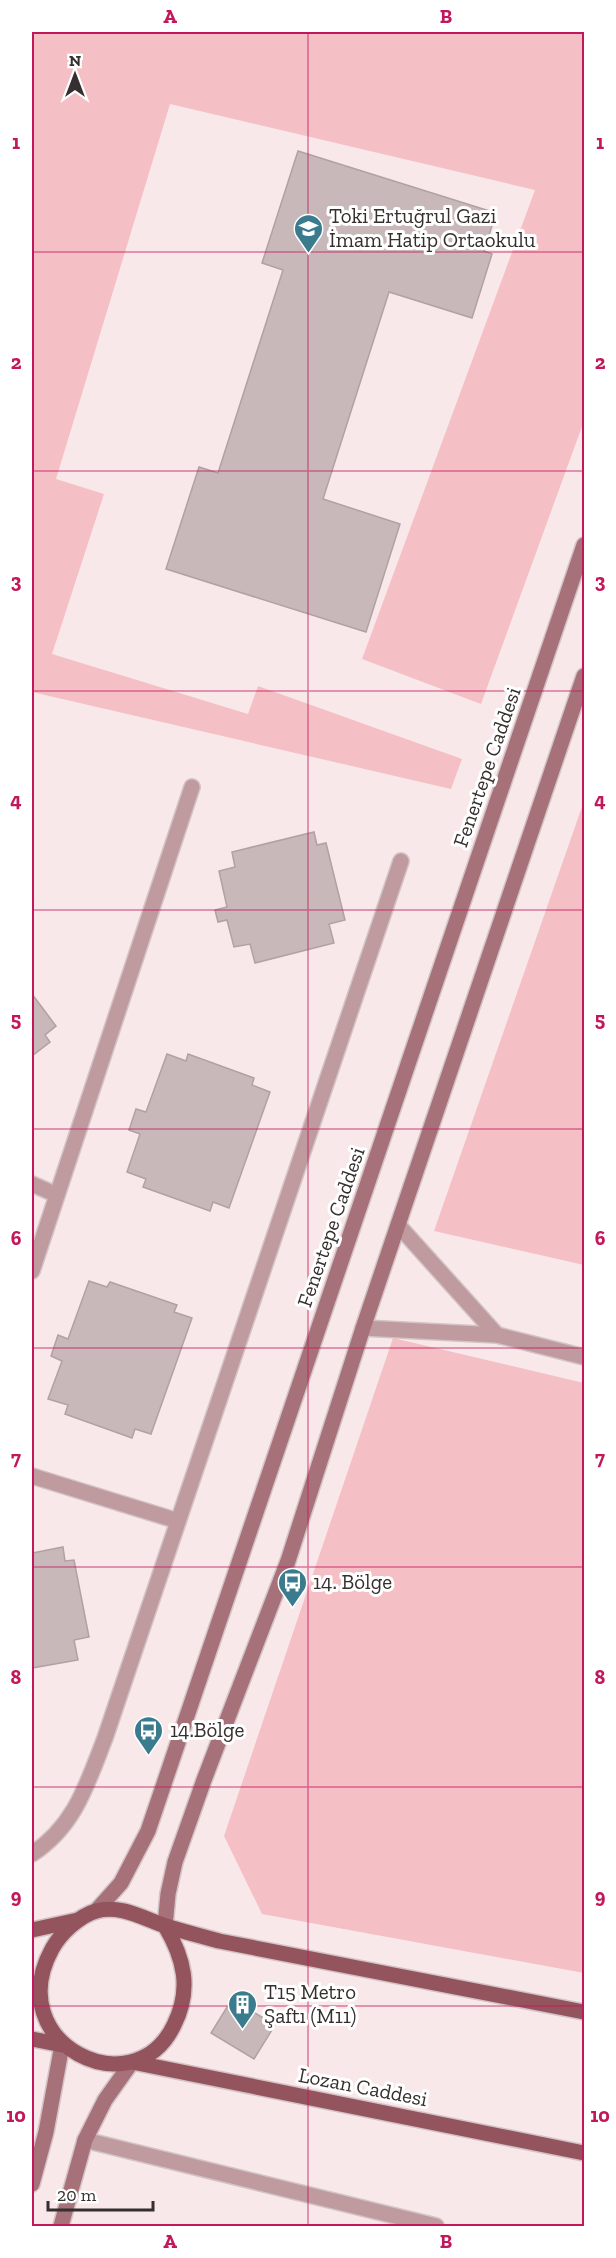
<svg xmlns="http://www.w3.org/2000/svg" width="616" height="2258" font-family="'Zilla Slab',serif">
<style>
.green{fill:#f5bfc6}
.building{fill:#c9b8ba;stroke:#b1a1a3;stroke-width:1.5}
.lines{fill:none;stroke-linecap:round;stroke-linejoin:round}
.lane-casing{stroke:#d2c3c5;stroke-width:18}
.street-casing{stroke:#d2c3c5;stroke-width:18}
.secondary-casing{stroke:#d2c3c5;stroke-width:18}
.primary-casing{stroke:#d2c3c5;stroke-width:18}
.lane{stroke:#bf9a9e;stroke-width:15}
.street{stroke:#bf9a9e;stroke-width:15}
.secondary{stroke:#a77179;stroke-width:15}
.primary{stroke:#94545e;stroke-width:15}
.grid{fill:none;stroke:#c2185b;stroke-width:1.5;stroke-opacity:0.55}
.labels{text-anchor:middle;stroke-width:6;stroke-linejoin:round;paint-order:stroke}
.poi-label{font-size:21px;fill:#352f2f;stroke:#fff;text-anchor:start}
.street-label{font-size:21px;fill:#352f2f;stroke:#fff}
.neatline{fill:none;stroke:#c2185b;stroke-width:2}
.grid-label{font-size:20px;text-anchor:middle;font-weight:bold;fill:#c2185b}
</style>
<rect width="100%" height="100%" fill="#f9e8ea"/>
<!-- green -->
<g class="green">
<polygon points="32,32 584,32 584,421 481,704 362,659 535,190 170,104 56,479 104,494 52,654 248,714 258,686 462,759 451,789 32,692"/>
<polygon points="584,801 584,1265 434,1231"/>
<polygon points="393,1338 584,1383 584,1973 262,1914 224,1836"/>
</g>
<!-- building -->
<g class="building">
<polygon points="298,151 496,213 484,251 492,254 472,318 389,292 323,499 400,524 366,632 166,569 199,467 218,473 283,270 262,263"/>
<polygon points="314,832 317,845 326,843 345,920 329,924 334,943 255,963 250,944 234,947 227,920 218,922 215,910 227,907 219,871 235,867 232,852"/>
<polygon points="32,994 56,1026 45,1035 50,1042 32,1056"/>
<polygon points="167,1054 186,1061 188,1054 254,1078 252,1085 270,1092 229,1208 213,1202 210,1211 143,1187 146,1179 127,1172 140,1134 129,1130 136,1109 146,1112"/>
<polygon points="89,1281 107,1287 110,1282 177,1305 174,1312 192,1318 151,1434 135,1429 132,1438 65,1414 68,1405 48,1399 62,1361 51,1356 58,1335 68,1339"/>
<polygon points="63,1547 65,1561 74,1560 89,1637 74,1640 78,1660 32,1668 32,1553"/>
<polygon points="232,1999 275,2025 254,2059 211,2033"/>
</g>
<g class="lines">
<defs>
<g id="lane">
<polyline points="32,1184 57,1195"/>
<polyline points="32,1271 192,787"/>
<polyline points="32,1476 178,1521"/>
<path d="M32,1854C75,1826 87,1784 105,1738L401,861"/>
</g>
<g id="street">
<polyline points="398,1225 497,1335"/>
<polyline points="363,1328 497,1335 584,1357"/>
<polyline points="85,2140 436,2226"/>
</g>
<g id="secondary">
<polyline points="96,1911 121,1883 148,1831 584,545"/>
<polyline points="165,1926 168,1894 175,1862 204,1780 288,1561 363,1328 584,676"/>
<polyline points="32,2184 46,2132 62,2045"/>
<polyline points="61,2226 85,2140 105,2100 132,2062"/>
</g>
<g id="primary">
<path d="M165,1926C184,1958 192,1989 174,2025C134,2109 0,2044 52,1949C60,1934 79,1916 96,1911C121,1904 144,1919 166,1926C184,1932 202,1936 219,1941L584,2012"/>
<polyline points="32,1930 78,1920"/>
<polyline points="32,2039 62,2045"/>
<polyline points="132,2062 584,2153"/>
</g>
</defs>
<!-- lane casing -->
<use href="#lane" class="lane-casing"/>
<!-- street casing -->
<use href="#street" class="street-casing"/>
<!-- secondary casing -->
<use href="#secondary" class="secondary-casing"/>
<!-- primary casing -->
<use href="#primary" class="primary-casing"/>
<!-- lane -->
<use href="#lane" class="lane"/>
<!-- street -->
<use href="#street" class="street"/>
<!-- secondary -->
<use href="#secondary" class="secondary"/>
<!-- primary -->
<use href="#primary" class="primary"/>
</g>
<!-- grid -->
<path class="grid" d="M308,32V2226M32,252H584M32,471H584M32,691H584M32,910H584M32,1129H584M32,1348H584M32,1567H584M32,1787H584M32,2006H584"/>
<!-- icons -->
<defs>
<symbol id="school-pin" viewBox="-11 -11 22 30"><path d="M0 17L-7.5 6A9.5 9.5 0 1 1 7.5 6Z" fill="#3a7b8e" stroke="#fff"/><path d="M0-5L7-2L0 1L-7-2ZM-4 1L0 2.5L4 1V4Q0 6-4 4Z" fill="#fff"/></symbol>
<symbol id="bus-pin" viewBox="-11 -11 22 30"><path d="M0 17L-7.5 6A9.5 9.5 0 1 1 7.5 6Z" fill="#3a7b8e" stroke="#fff"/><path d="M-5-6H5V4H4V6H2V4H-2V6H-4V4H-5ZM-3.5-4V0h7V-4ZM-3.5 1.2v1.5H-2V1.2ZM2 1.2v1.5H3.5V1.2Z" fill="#fff"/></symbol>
<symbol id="building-pin" viewBox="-11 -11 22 30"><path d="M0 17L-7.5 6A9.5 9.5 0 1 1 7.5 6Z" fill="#3a7b8e" stroke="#fff"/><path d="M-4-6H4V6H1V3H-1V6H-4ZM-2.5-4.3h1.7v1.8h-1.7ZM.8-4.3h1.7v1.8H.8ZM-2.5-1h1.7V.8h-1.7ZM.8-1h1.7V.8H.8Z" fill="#fff"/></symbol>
</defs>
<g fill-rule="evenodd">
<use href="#school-pin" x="292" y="212" width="33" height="45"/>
<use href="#bus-pin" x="276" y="1566" width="33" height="45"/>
<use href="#bus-pin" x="132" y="1714" width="33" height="45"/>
<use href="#building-pin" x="226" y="1988" width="33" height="45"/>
</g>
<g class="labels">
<!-- poi labels -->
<g class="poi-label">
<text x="329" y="223">Toki Ertuğrul Gazi<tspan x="329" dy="24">İmam Hatip Ortaokulu</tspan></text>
<text x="313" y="1589">14. Bölge</text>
<text x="170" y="1737">14.Bölge</text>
<text x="264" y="1999">T15 Metro<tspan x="264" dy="24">Şaftı (M11)</tspan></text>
</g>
<!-- street labels -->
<g class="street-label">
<text transform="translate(487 767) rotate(-71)" y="7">Fenertepe Caddesi</text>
<text transform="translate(331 1227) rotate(-71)" y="7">Fenertepe Caddesi</text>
<text transform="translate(363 2087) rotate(11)" y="7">Lozan Caddesi</text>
</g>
</g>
<!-- border -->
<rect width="616" height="2258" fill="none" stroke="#ffffff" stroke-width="66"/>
<!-- north arrow -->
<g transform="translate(75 75)" stroke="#ffffff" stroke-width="4.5" paint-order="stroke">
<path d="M0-4.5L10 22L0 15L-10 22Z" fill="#352f2f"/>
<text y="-9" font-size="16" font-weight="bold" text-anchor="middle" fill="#352f2f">N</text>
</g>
<!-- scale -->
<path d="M48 2201v9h105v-9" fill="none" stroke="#352f2f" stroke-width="3"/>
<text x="57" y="2201" font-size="18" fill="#352f2f" stroke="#ffffff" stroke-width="4.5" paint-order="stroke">20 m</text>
<rect x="33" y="33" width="550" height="2192" class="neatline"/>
<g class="grid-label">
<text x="170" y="23">A</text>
<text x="446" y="23">B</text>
<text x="16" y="149">1</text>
<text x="600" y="149">1</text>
<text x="16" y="369">2</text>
<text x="600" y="369">2</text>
<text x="16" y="588">3</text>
<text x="600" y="588">3</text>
<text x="16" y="807">4</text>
<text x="600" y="807">4</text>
<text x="16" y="1026">5</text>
<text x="600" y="1026">5</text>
<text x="16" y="1245">6</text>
<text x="600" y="1245">6</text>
<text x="16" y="1465">7</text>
<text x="600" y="1465">7</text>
<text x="16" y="1684">8</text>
<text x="600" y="1684">8</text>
<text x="16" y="1903">9</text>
<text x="600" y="1903">9</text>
<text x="16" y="2122">10</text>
<text x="600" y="2122">10</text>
<text x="170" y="2248">A</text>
<text x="446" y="2248">B</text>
</g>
</svg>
